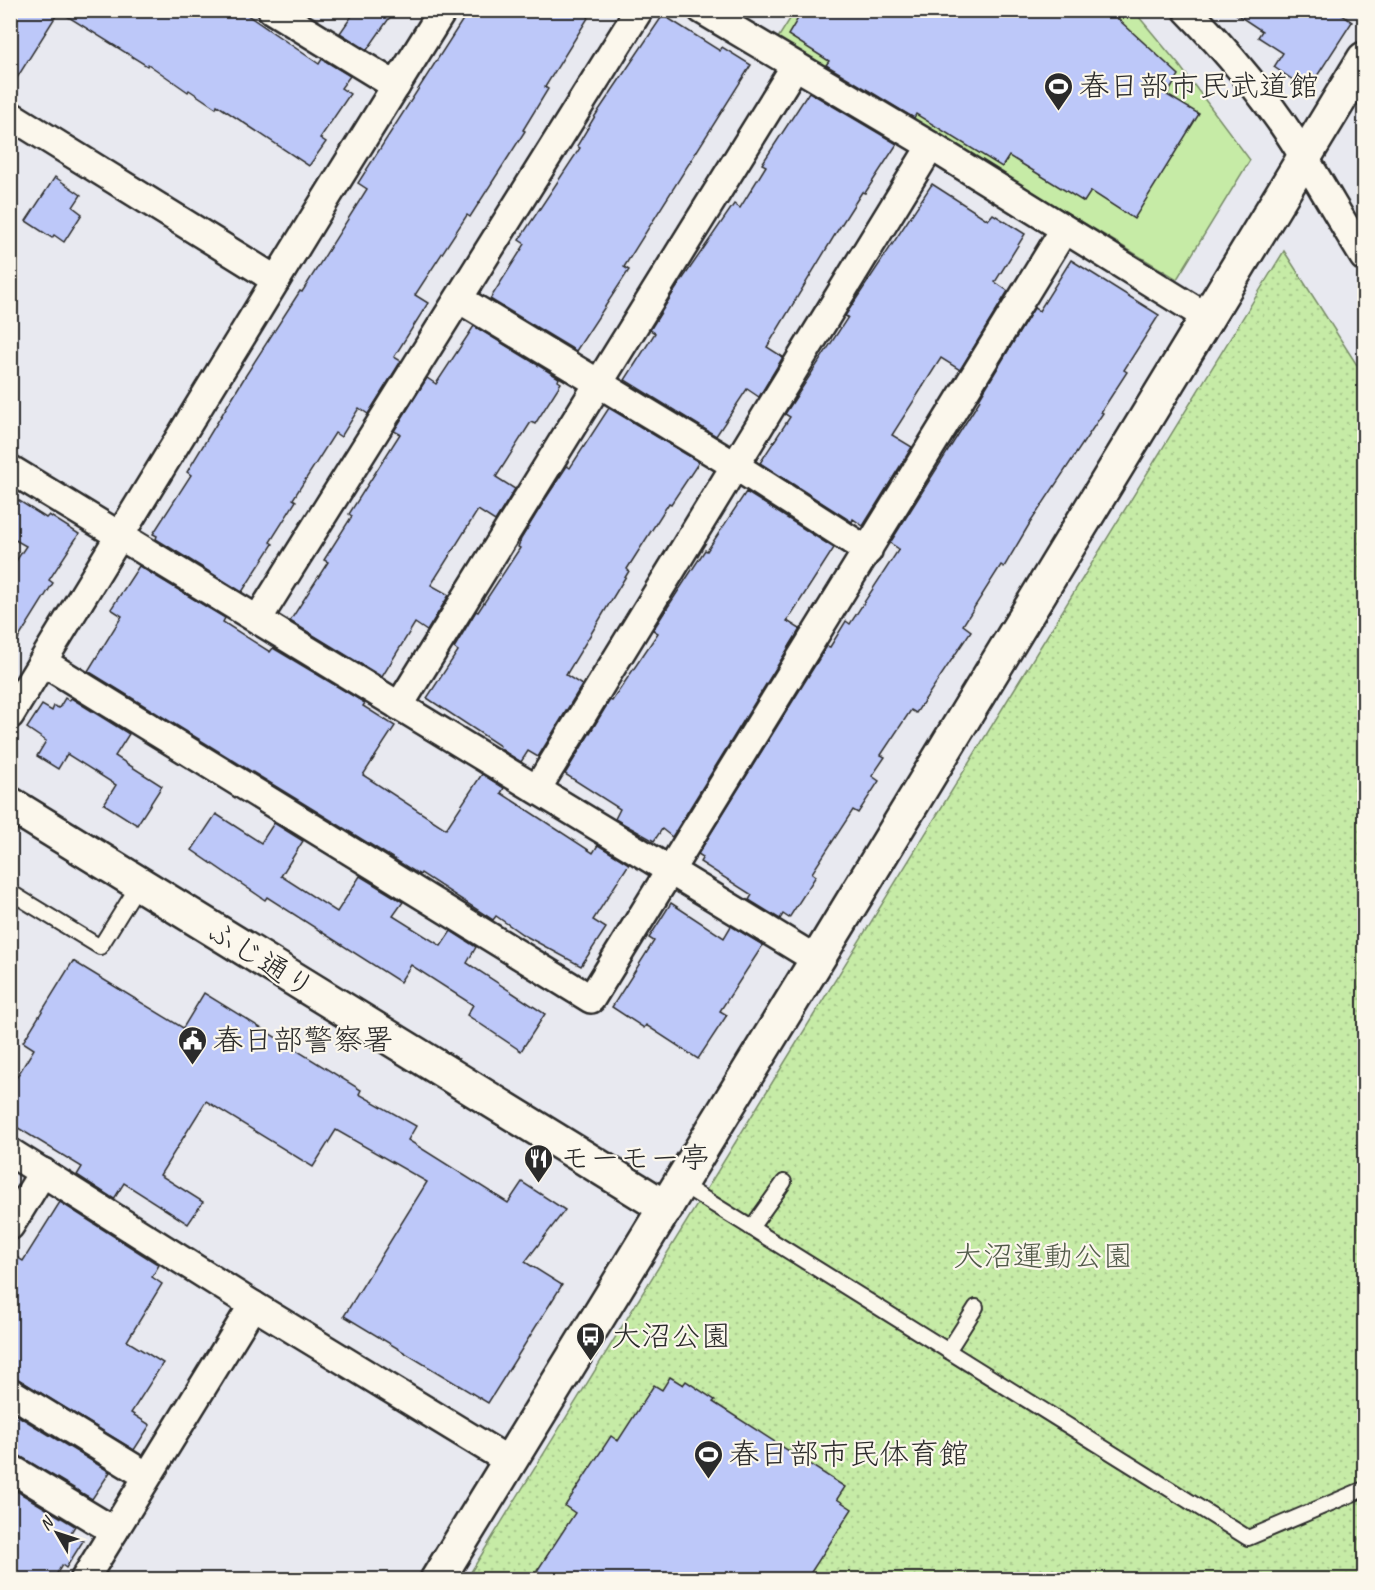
<svg xmlns="http://www.w3.org/2000/svg" width="1375" height="1590" font-family="Caveat,'Klee One',sans-serif">
<style>
.park{fill:url(#park-dots);stroke:#788b68;stroke-width:1.5}
.pitch{fill:#c6eba6;stroke:#788b68;stroke-width:1.5}
.building{fill:#bdc8f9;stroke:#2b2b2b;stroke-width:1.5}
.lines{fill:none;stroke-linecap:round;stroke-linejoin:round}
.service-casing{stroke:#2b2b2b;stroke-width:18}
.minor-casing{stroke:#2b2b2b;stroke-width:32}
.tertiary-casing{stroke:#2b2b2b;stroke-width:38}
.service{stroke:#fbf7ec;stroke-width:14}
.minor{stroke:#fbf7ec;stroke-width:27}
.tertiary{stroke:#fbf7ec;stroke-width:33}
.labels{text-anchor:middle;stroke-width:4.5;stroke-linejoin:round;paint-order:stroke}
.poi-label{font-size:30px;fill:#2b2b2b;stroke:#fbf7ec;text-anchor:start}
.street-label{font-size:30px;fill:#2b2b2b;stroke:#fbf7ec}
.park-label{font-size:30px;fill:#525b4a;stroke:#fbf7ec}
</style>
<defs>
<pattern id="park-dots" width="8" height="8" patternUnits="userSpaceOnUse" patternTransform="scale(1.5)"><rect width="8" height="8" fill="#c6eba6"/><path d="M2 2h.1M6 6h.1" fill="none" stroke="#aaca8f" stroke-width="1.8" stroke-linecap="round"/></pattern>
</defs>
<rect width="100%" height="100%" fill="#e8e9f0"/>
<filter id="ink" filterUnits="userSpaceOnUse"><feTurbulence type="fractalNoise" baseFrequency=".0167" numOctaves="2"/><feDisplacementMap in="SourceGraphic" scale="12" xChannelSelector="R" yChannelSelector="G"/><feConvolveMatrix kernelMatrix="1 2 1 2 8 2 1 2 1" color-interpolation-filters="sRGB"/></filter>
<g filter="url(#ink)">
<!-- park -->
<polygon class="park" points="1284,251 1364,376 1364,1579 466,1580"/>
<!-- pitch -->
<polygon class="pitch" points="795,11 1134,11 1179,65 1250,160 1177,279 778,38"/>
<!-- building -->
<g class="building">
<polygon points="17,10 240,10 319,64 322,59 350,76 341,88 350,94 320,138 326,142 309,166 217,105 216,108 189,90 188,92 148,64 147,66 59,11 10,89 10,21"/>
<polygon points="356,10 395,10 367,50 340,33"/>
<polygon points="469,10 593,10 545,87 548,89 523,130 525,131 470,217 467,215 415,295 428,303 394,357 401,361 368,414 359,408 341,437 335,433 293,499 296,501 270,542 273,544 242,592 156,539 157,536 153,534 191,475 187,472 246,375 300,291 302,292 367,189 358,183"/>
<polygon points="803,10 1108,10 1179,75 1167,95 1199,114 1134,219 1091,191 1084,202 1009,156 1002,167 916,114 914,118 826,65 829,61 788,35"/>
<polygon points="1230,10 1335,10 1352,22 1308,90 1274,67 1283,53 1258,37 1262,31"/>
<polygon points="663,15 720,51 722,47 751,65 624,267 629,270 576,351 490,299 525,244 519,240 580,148 577,146 595,116"/>
<polygon points="809,92 897,144 865,193 862,192 836,233 767,347 783,357 759,397 747,389 716,436 625,380 655,333 650,330 673,293 734,204 740,208 766,166 762,164"/>
<polygon points="55,177 81,195 73,207 82,214 64,242 54,235 52,238 26,221"/>
<polygon points="932,184 988,220 993,214 1025,234 995,282 1008,291 960,370 941,358 892,435 912,447 863,526 853,519 852,522 760,463 790,417 785,414 848,317 845,316"/>
<polygon points="1071,260 1159,315 1124,370 1127,372 1101,412 1103,413 1030,523 1004,567 1001,565 963,625 971,631 916,713 911,710 881,755 885,757 872,776 879,781 858,813 853,810 812,873 816,876 789,918 783,914 780,919 749,900 752,895 700,862 703,857 698,854 827,646 830,647 846,621 850,624 899,549 890,543 980,400 979,399 1034,308 1039,311"/>
<polygon points="474,326 559,378 558,381 561,383 535,424 531,422 496,477 515,489 495,521 478,510 431,585 449,595 427,631 415,623 382,677 290,621 328,562 324,560 352,516 349,514 400,434 394,431 427,378 436,384"/>
<polygon points="609,408 699,462 671,504 669,503 627,569 629,571 566,675 582,685 538,757 528,751 521,762 499,748 500,746 427,698 458,651 454,648 476,611 478,612 520,548 518,547 521,539 546,498 567,466 570,468"/>
<polygon points="746,492 834,548 787,621 800,629 672,837 662,829 654,841 615,819 620,809 565,774 610,700 612,701 658,633 653,630 671,602 705,550 707,551"/>
<polygon points="10,495 46,518 49,515 79,534 49,580 53,583 10,652 10,570 26,546 10,537"/>
<polygon points="139,566 225,618 223,622 270,652 273,648 365,703 363,706 395,726 363,775 446,829 482,774 504,788 501,793 593,853 598,845 629,864 593,920 606,928 581,966 522,934 496,916 493,920 421,873 420,875 88,671 122,616 111,609"/>
<polygon points="65,698 69,701 71,698 129,734 115,756 162,786 137,825 104,804 116,785 67,754 58,769 37,756 46,741 27,728 42,705 52,711 54,706 59,708"/>
<polygon points="216,814 261,843 274,823 303,841 281,876 337,912 360,876 403,902 393,916 441,946 451,931 476,947 467,963 545,1014 521,1051 467,1015 473,1005 411,965 400,982 267,897 265,900 192,850"/>
<polygon points="671,903 724,938 731,926 763,945 720,1011 727,1015 698,1059 646,1025 644,1028 612,1007 654,941 649,938"/>
<polygon points="73,961 183,1028 204,993 361,1090 359,1094 416,1126 408,1140 508,1203 522,1182 565,1210 525,1262 562,1285 488,1403 344,1316 427,1182 336,1130 313,1167 206,1101 160,1175 203,1202 188,1224 124,1183 114,1199 77,1175 82,1167 10,1123 10,1088 34,1049 23,1042"/>
<polygon points="60,1202 159,1265 152,1277 162,1284 127,1341 163,1363 131,1413 150,1425 134,1450 18,1379 10,1376 10,1253 23,1261"/>
<polygon points="670,1377 683,1385 686,1381 715,1400 713,1402 845,1487 837,1499 852,1509 806,1580 551,1580 537,1571 575,1513 565,1506 611,1436 618,1441 654,1385 662,1390"/>
<polygon points="10,1411 110,1472 92,1499 18,1455 10,1452"/>
<polygon points="10,1487 75,1526 70,1534 83,1541 66,1568 62,1565 53,1580 10,1580"/>
</g>
<g class="lines">
<defs>
<g id="service">
<polyline points="10,892 100,947 139,884"/>
<polyline points="681,1184 1248,1538 1364,1489"/>
<polyline points="751,1228 784,1182"/>
<polyline points="948,1351 976,1307"/>
</g>
<g id="minor">
<polyline points="272,10 396,86"/>
<polyline points="702,10 931,146 1208,318"/>
<path d="M1187,10C1225,49 1260,90 1290,135C1316,175 1339,217 1364,257"/>
<polyline points="10,115 276,280"/>
<polyline points="459,299 734,465 868,551"/>
<polyline points="10,469 817,960"/>
<polyline points="258,619 639,10"/>
<polyline points="43,662 591,999 1064,230"/>
<polyline points="399,706 795,66"/>
<polyline points="10,715 317,213 443,10"/>
<polyline points="537,789 931,146"/>
<polyline points="10,1152 253,1305 509,1461"/>
<polyline points="10,1226 43,1172"/>
<polyline points="10,1392 147,1476"/>
<polyline points="10,1468 114,1531"/>
<polyline points="84,1580 253,1305"/>
</g>
<g id="tertiary">
<polyline points="10,804 666,1208"/>
<polyline points="437,1580 817,960 1364,59"/>
</g>
</defs>
<!-- service casing -->
<use href="#service" class="service-casing"/>
<!-- minor casing -->
<use href="#minor" class="minor-casing"/>
<!-- tertiary casing -->
<use href="#tertiary" class="tertiary-casing"/>
<!-- service -->
<use href="#service" class="service"/>
<!-- minor -->
<use href="#minor" class="minor"/>
<!-- tertiary -->
<use href="#tertiary" class="tertiary"/>
</g>
</g>
<!-- icons -->
<defs>
<symbol id="stadium-pin" viewBox="-11 -11 22 30"><path d="M0 17L-7.5 6A9.5 9.5 0 1 1 7.5 6Z" fill="#2b2b2b" stroke="#fbf7ec"/><path d="M0-5a6.5 5 0 1 0 0 10a6.5 5 0 1 0 0-10ZM-3.5-1.8h7v3.6h-7Z" fill="#fff"/></symbol>
<symbol id="civic-pin" viewBox="-11 -11 22 30"><path d="M0 17L-7.5 6A9.5 9.5 0 1 1 7.5 6Z" fill="#2b2b2b" stroke="#fbf7ec"/><path d="M-.6-6.5H3V-4.5H.6V-3L4-1V1h2V6H-6V1h2V-1L-.6-3ZM-1.2 2.5V6h2.4V2.5Z" fill="#fff"/></symbol>
<symbol id="restaurant-pin" viewBox="-11 -11 22 30"><path d="M0 17L-7.5 6A9.5 9.5 0 1 1 7.5 6Z" fill="#2b2b2b" stroke="#fbf7ec"/><path d="M-5-6h1v4h1v-4h1v4h1v-4h1v5L-1.5 .5V6h-2V.5L-5-1ZM5-6V6H3V1.5H1.5Q1.5-4 5-6Z" fill="#fff"/></symbol>
<symbol id="bus-pin" viewBox="-11 -11 22 30"><path d="M0 17L-7.5 6A9.5 9.5 0 1 1 7.5 6Z" fill="#2b2b2b" stroke="#fbf7ec"/><path d="M-5-6H5V4H4V6H2V4H-2V6H-4V4H-5ZM-3.5-4V0h7V-4ZM-3.5 1.2v1.5H-2V1.2ZM2 1.2v1.5H3.5V1.2Z" fill="#fff"/></symbol>
</defs>
<g fill-rule="evenodd">
<use href="#stadium-pin" x="1042" y="70" width="33" height="45"/>
<use href="#civic-pin" x="176" y="1024" width="33" height="45"/>
<use href="#restaurant-pin" x="522" y="1142" width="33" height="45"/>
<use href="#bus-pin" x="574" y="1320" width="33" height="45"/>
<use href="#stadium-pin" x="692" y="1438" width="33" height="45"/>
</g>
<g class="labels">
<!-- poi labels -->
<g class="poi-label">
<text x="1079" y="96">春日部市民武道館</text>
<text x="213" y="1050">春日部警察署</text>
<text x="560" y="1168">モーモー亭</text>
<text x="611" y="1346">大沼公園</text>
<text x="729" y="1464">春日部市民体育館</text>
</g>
<!-- street labels -->
<g class="street-label">
<text transform="translate(261 959) rotate(32)" y="10">ふじ通り</text>
</g>
<!-- park labels -->
<g class="park-label">
<text x="1043" y="1266">大沼運動公園</text>
</g>
</g>
<!-- margin -->
<rect width="1375" height="1590" fill="none" stroke="#fbf7ec" stroke-width="36"/>
<rect x="18" y="18" width="1339" height="1554" fill="none" stroke="#2b2b2b" stroke-width="2" filter="url(#ink)"/>
<!-- north arrow -->
<g transform="translate(57 1533) rotate(309)" stroke="#fbf7ec" stroke-width="4.5" paint-order="stroke">
<path d="M0-4.5L10 22L0 15L-10 22Z" fill="#2b2b2b"/>
<text y="-9" font-size="16" font-weight="bold" text-anchor="middle" fill="#2b2b2b">N</text>
</g>
</svg>
